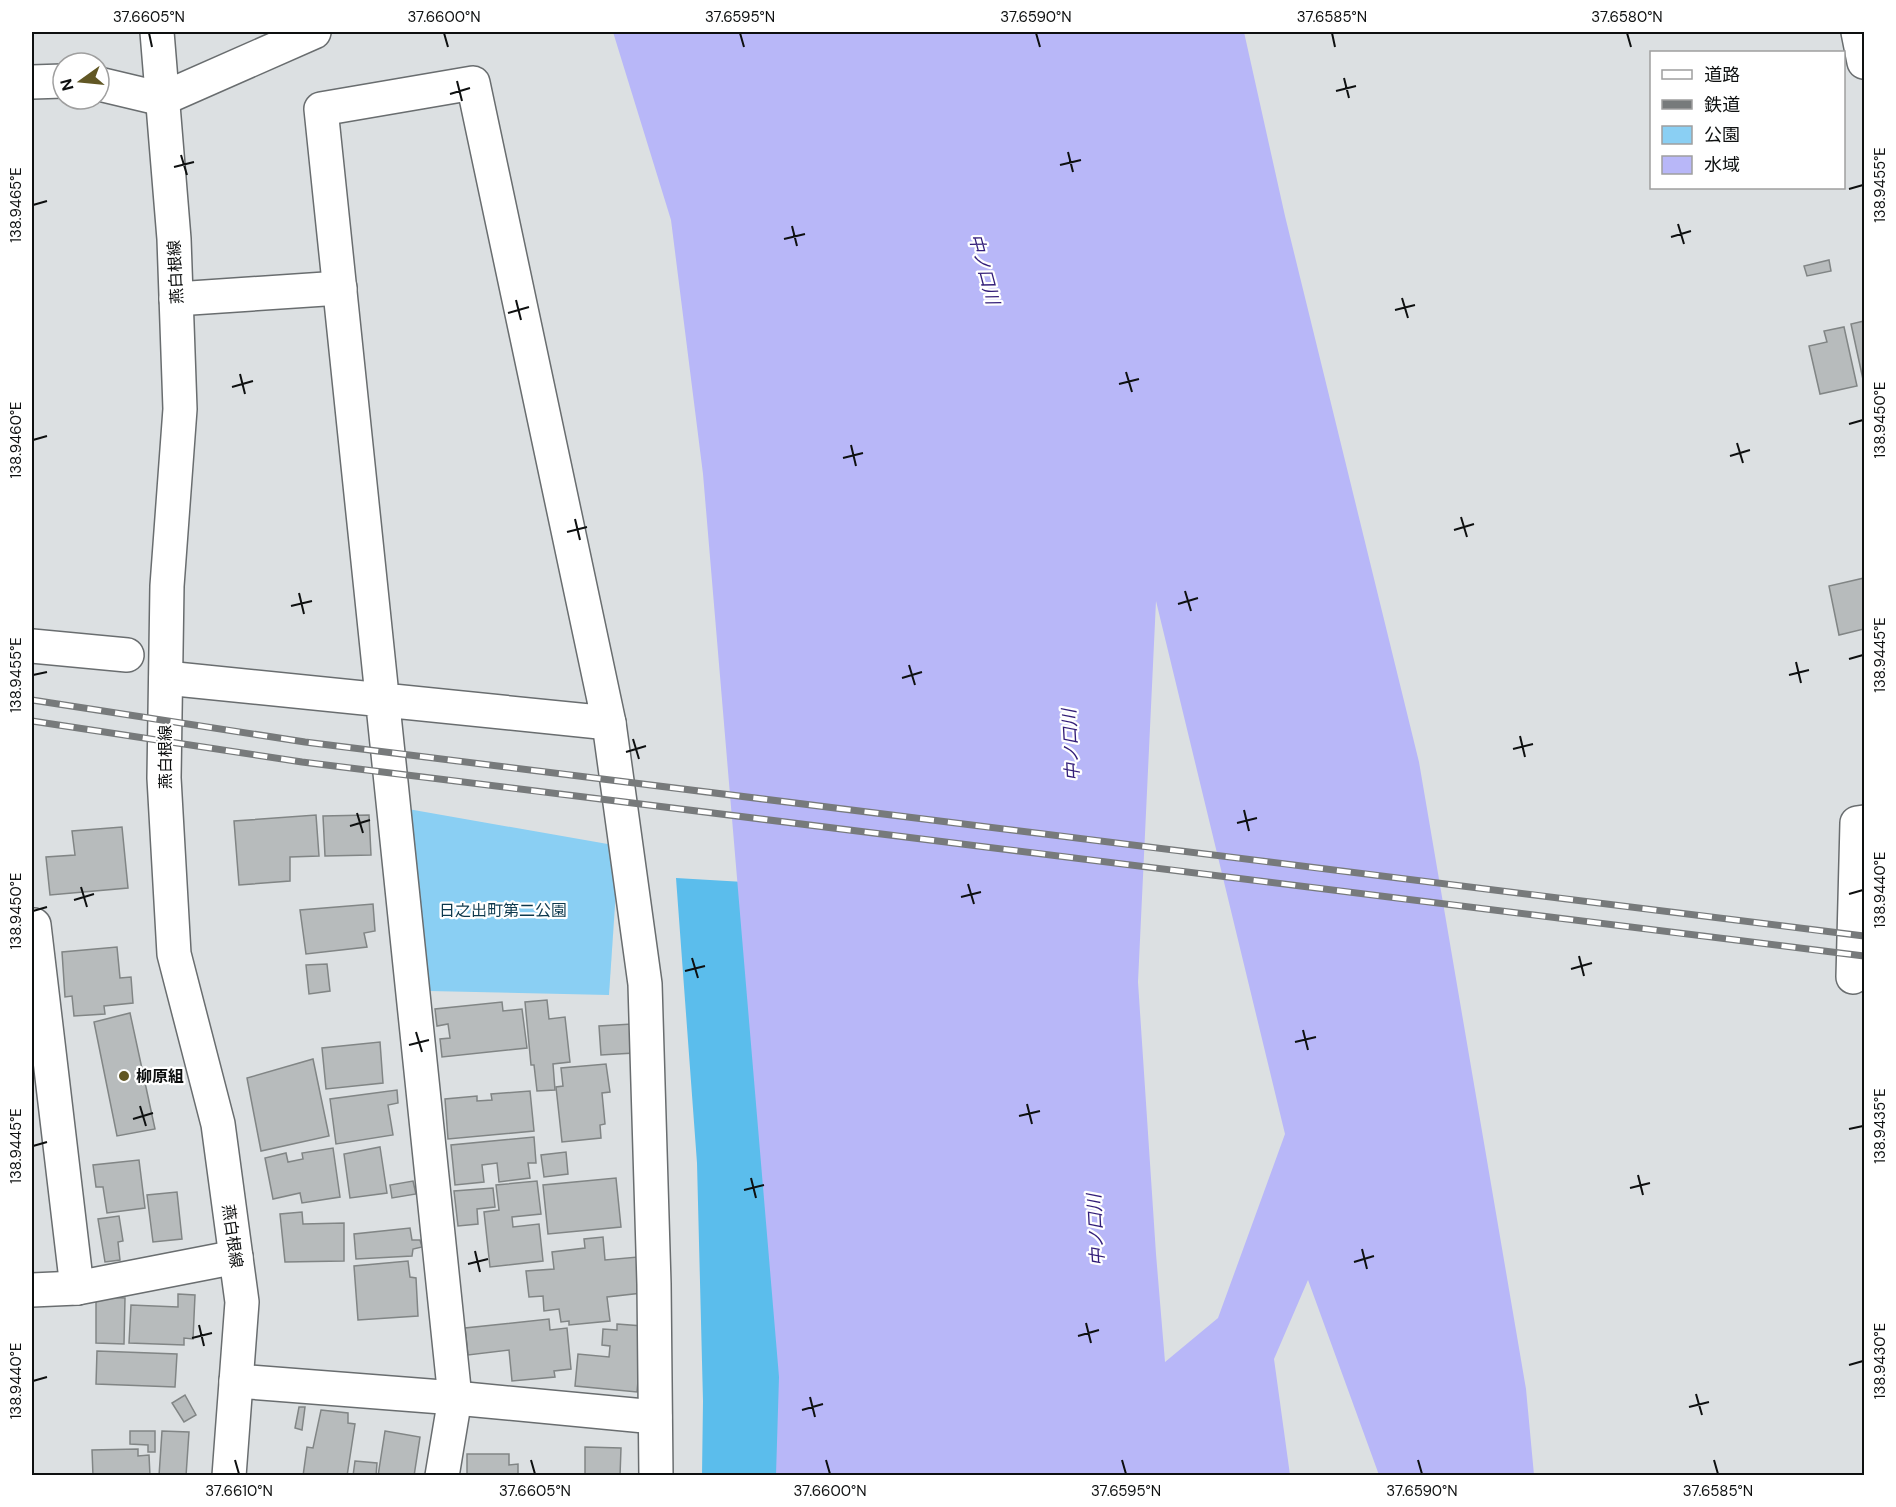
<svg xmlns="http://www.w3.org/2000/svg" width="1896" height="1507" font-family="'DM Sans','Noto Sans JP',sans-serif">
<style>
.green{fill:#8acff3}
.forest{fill:#5bbdec}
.water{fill:#b8b7f8;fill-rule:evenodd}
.building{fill:#b7bbbc;stroke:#818585;stroke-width:1.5}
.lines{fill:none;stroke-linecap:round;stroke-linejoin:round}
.minor-casing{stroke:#696d6f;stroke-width:36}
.major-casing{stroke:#696d6f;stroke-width:36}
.minor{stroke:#fff;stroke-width:33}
.major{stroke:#fff;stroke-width:33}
.rail-casing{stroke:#777a7b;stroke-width:7}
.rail{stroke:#fff;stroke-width:4.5;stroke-dasharray:14;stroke-linecap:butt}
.ticks{fill:none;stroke:#0e1010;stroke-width:2}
.poi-dot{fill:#615724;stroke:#fff;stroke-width:2}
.labels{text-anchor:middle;stroke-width:4.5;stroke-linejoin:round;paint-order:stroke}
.street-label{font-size:16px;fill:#0e1010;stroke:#fff}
.park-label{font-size:16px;fill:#0e394d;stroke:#fff}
.poi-label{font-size:16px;font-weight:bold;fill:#0e1010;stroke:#fff;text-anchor:start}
.water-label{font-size:18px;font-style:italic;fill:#321d78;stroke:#fff}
.neatline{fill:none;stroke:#0e1010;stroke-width:2}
.ticks-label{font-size:15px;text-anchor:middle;fill:#0e1010}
</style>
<rect width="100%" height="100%" fill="#dce0e2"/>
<!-- green -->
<polygon class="green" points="408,809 619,846 609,995 429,991"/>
<!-- forest -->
<polygon class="forest" points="676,878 761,883 797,1475 702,1475 703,1401 697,1163"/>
<!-- water -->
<path class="water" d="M613,32H1244L1285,216L1419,762L1526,1389L1534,1475H1379L1308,1280L1274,1359L1290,1475H776L779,1377L703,474L671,220ZM1156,601L1285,1134L1218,1318L1165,1362L1156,1254L1138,982Z"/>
<!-- building -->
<g class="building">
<polygon points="1829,260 1831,271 1807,276 1804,266"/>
<polygon points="1864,321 1864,384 1851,324"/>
<polygon points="1844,327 1857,386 1820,394 1809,346 1827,342 1824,331"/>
<polygon points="1864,578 1864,629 1839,635 1829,586"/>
<polygon points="316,815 319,856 290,857 290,881 239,885 234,821"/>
<polygon points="369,815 371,855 325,856 323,816"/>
<polygon points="122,827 128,888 50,895 46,857 75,855 72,831"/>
<polygon points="373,904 375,931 364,933 367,947 306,954 300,910"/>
<polygon points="117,947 120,978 131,977 133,1003 104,1006 105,1014 74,1016 72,996 65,997 62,952"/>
<polygon points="327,964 330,991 309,994 306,965"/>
<polygon points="547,1000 549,1019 565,1017 570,1062 553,1064 555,1090 537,1091 534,1065 531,1065 525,1002"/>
<polygon points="502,1002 503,1011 522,1009 527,1048 442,1057 440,1039 450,1038 448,1024 437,1026 435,1009"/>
<polygon points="130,1013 155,1129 117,1136 94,1022"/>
<polygon points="632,1024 634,1053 601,1055 599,1026"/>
<polygon points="380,1042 383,1083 326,1089 322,1048"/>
<polygon points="313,1059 329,1136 261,1151 247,1078"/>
<polygon points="606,1064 610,1092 602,1093 605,1124 600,1125 601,1138 562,1142 556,1087 563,1086 561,1068"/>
<polygon points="397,1090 398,1103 388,1105 393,1135 336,1144 330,1099"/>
<polygon points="530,1091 534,1131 448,1139 445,1099 477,1096 477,1101 492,1100 491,1094"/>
<polygon points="534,1137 536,1163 528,1163 530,1178 499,1182 497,1163 482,1165 484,1182 455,1185 451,1145"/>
<polygon points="380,1147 387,1193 350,1198 344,1154"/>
<polygon points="333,1148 340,1197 302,1203 300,1193 273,1199 265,1158 286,1153 288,1162 303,1159 302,1153"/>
<polygon points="566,1152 568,1174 544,1177 541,1155"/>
<polygon points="139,1160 145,1208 107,1213 103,1187 96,1187 93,1165"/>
<polygon points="616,1178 621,1227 548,1234 543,1185"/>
<polygon points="413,1181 416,1194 392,1198 390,1185"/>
<polygon points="537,1181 541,1214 512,1217 513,1227 539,1224 543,1261 490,1267 484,1212 499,1210 496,1185"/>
<polygon points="493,1188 495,1207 477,1209 478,1224 458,1226 454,1191"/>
<polygon points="177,1192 182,1239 153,1242 147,1195"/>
<polygon points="302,1212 303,1224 344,1223 344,1261 285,1262 280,1214"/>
<polygon points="119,1216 123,1241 118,1242 120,1260 105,1262 98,1219"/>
<polygon points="410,1228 412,1240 420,1240 422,1247 413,1249 412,1256 356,1259 354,1234"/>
<polygon points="603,1237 605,1260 638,1257 642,1293 607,1297 610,1321 569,1325 569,1321 561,1322 559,1309 544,1311 543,1296 529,1297 526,1271 554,1269 552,1252 585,1248 584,1239"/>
<polygon points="408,1261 410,1277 416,1278 418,1316 358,1320 354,1266"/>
<polygon points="178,1294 195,1295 193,1339 184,1338 184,1345 129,1343 131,1305 178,1307"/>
<polygon points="96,1297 125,1298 124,1344 96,1343"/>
<polygon points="549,1319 550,1330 567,1328 571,1369 554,1371 555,1377 512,1381 509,1350 468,1355 465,1328"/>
<polygon points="617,1324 643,1326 637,1392 575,1386 578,1354 609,1357 610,1346 602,1345 603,1329 617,1330"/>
<polygon points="97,1351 177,1354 175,1387 96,1384"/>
<polygon points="185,1395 196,1415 184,1422 172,1403"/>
<polygon points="299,1407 305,1407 302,1430 295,1428"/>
<polygon points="321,1410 348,1413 348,1423 355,1424 347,1476 303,1476 307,1447 313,1448"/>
<polygon points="130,1431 155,1431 155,1452 148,1452 148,1445 130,1444"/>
<polygon points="162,1431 189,1432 186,1476 159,1476"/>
<polygon points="385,1431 420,1437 414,1476 378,1476"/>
<polygon points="585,1447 621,1448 620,1476 585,1476"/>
<polygon points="138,1449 138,1456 149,1455 150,1476 93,1476 92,1450"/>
<polygon points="467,1454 509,1454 509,1465 518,1464 518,1476 467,1476"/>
<polygon points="355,1461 377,1463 376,1476 353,1476"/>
</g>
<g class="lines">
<defs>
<g id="minor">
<polyline points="1858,32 1864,62"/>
<polyline points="32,82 63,81"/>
<polyline points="99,84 162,99 314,32"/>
<polyline points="176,299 340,288"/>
<polyline points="32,646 127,655"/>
<polyline points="166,678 609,723 473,83 321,109 455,1398 442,1476"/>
<polyline points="609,723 645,984 654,1284 656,1476"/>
<polyline points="32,925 34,925 77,1288"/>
<polyline points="1853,977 1857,823 1864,822"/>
<polyline points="32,1290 77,1288 236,1257"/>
<polyline points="236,1381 455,1398 655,1417"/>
</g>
<polyline id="major" points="157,32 174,239 180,409 167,586 164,778 174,954 218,1124 242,1302 229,1476"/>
</defs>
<!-- minor casing -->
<use href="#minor" class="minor-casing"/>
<!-- major casing -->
<use href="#major" class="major-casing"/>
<!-- minor -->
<use href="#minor" class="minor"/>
<!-- major -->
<use href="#major" class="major"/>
<defs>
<g id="rail">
<polyline points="32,700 305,742 1864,936"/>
<polyline points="32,721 302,762 1864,956"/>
</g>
</defs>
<!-- rail casing -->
<use href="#rail" class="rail-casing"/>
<!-- rail -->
<use href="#rail" class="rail"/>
</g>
<!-- ticks -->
<path class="ticks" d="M149,33L152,47M444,33L448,47M740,33L744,47M1036,33L1040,47M1332,33L1335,47M1627,33L1631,47M1344,78L1349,98M457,81L462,101M1336,91L1356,86M450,94L470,88M1068,152L1073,172M181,155L187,175M1060,165L1081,160M174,167L194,162M1849,189L1863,185M33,205L47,201M1678,224L1684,244M792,226L797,246M1671,237L1691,231M784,239L805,234M1402,298L1408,318M516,300L521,320M1395,310L1415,305M508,313L529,307M1126,372L1132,392M240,374L245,394M1119,384L1139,379M232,387L253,381M1849,424L1863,420M33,440L47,436M1737,443L1743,463M851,445L856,466M1730,456L1750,450M843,458L863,453M1461,517L1467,537M575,519L580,540M1454,530L1474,524M567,532L587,527M1185,591L1191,611M299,593L304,614M1178,604L1198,598M291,606L312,601M1849,659L1863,655M1796,662L1801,683M909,665L915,685M33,675L47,672M1789,675L1809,670M902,678L922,672M1520,736L1525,757M633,739L639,759M1513,749L1533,744M626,752L646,746M1244,810L1249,831M357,813L363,833M1237,823L1257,818M350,826L370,820M968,884L974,904M81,887L87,907M1849,894L1863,890M961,897L981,892M74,900L94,894M33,911L47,907M1579,956L1584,976M692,958L698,978M1571,969L1592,963M685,971L705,966M1303,1030L1308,1050M416,1032L422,1052M1295,1042L1316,1037M409,1045L429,1040M1027,1104L1032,1124M140,1106L146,1126M1019,1116L1040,1111M133,1119L153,1113M1849,1129L1863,1126M33,1146L47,1142M1638,1175L1643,1195M751,1178L756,1198M1630,1188L1650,1183M744,1190L764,1185M1362,1249L1367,1269M475,1251L480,1272M1354,1262L1374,1256M468,1264L488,1259M1086,1323L1091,1343M199,1325L204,1346M1078,1336L1099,1330M192,1338L212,1333M1849,1365L1863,1361M33,1381L47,1377M1696,1394L1702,1415M810,1397L815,1417M1689,1407L1709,1402M802,1410L823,1404M235,1460L239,1474M531,1460L535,1474M826,1460L830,1474M1122,1460L1126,1474M1418,1460L1422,1474M1714,1460L1718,1474"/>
<!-- markers -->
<circle class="poi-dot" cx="124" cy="1076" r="6"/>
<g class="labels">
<!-- street labels -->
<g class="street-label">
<text transform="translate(175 272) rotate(-93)" y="6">燕白根線</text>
<text transform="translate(165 757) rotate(-90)" y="6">燕白根線</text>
<text transform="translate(233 1236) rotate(82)" y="6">燕白根線</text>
</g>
<!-- park labels -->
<g class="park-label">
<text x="503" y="916">日之出町第二公園</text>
</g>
<!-- poi labels -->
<g class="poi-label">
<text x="136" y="1082">柳原組</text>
</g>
<!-- water labels -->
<g class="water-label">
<text transform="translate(984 269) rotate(75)" y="6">中ノ口川</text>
<text transform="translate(1071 745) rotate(-93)" y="6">中ノ口川</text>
<text transform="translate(1096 1230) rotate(-93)" y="6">中ノ口川</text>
</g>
</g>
<!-- border -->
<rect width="1896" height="1507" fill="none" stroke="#ffffff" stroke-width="66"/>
<!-- legend -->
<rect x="1650" y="51" width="195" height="138" fill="#ffffff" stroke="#9f9f9f" stroke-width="1.5"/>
<rect x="1662" y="70" width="30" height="9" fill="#ffffff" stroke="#9f9f9f" stroke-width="1.5"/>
<text x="1704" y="81" font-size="18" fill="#0e1010">道路</text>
<rect x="1662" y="100" width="30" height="9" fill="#777a7b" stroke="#9f9f9f" stroke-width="1.5"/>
<text x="1704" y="111" font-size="18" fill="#0e1010">鉄道</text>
<rect x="1662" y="126" width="30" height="18" fill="#8acff3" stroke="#9f9f9f" stroke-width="1.5"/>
<text x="1704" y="141" font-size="18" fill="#0e1010">公園</text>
<rect x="1662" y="156" width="30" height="18" fill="#b8b7f8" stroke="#9f9f9f" stroke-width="1.5"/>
<text x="1704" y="171" font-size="18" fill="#0e1010">水域</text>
<!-- north arrow -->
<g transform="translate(81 81) rotate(255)"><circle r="28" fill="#ffffff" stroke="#9f9f9f" stroke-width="1.5"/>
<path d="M0-4.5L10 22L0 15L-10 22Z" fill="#615724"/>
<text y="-9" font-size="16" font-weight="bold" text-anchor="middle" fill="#0e1010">N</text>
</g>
<rect x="33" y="33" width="1830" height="1441" class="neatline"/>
<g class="ticks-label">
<text x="149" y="22">37.6605°N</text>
<text x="444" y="22">37.6600°N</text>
<text x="740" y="22">37.6595°N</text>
<text x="1036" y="22">37.6590°N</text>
<text x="1332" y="22">37.6585°N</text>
<text x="1627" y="22">37.6580°N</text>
<text transform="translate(1880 185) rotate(-90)" y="5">138.9455°E</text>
<text transform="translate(16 205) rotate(-90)" y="5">138.9465°E</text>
<text transform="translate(1880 420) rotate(-90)" y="5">138.9450°E</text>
<text transform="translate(16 440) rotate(-90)" y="5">138.9460°E</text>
<text transform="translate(1880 655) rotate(-90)" y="5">138.9445°E</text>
<text transform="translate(16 675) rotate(-90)" y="5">138.9455°E</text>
<text transform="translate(1880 890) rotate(-90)" y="5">138.9440°E</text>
<text transform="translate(16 911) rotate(-90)" y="5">138.9450°E</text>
<text transform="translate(1880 1126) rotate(-90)" y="5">138.9435°E</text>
<text transform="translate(16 1146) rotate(-90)" y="5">138.9445°E</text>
<text transform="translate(1880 1361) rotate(-90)" y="5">138.9430°E</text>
<text transform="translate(16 1381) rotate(-90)" y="5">138.9440°E</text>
<text x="239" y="1496">37.6610°N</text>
<text x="535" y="1496">37.6605°N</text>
<text x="830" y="1496">37.6600°N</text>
<text x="1126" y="1496">37.6595°N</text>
<text x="1422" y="1496">37.6590°N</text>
<text x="1718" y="1496">37.6585°N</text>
</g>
</svg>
